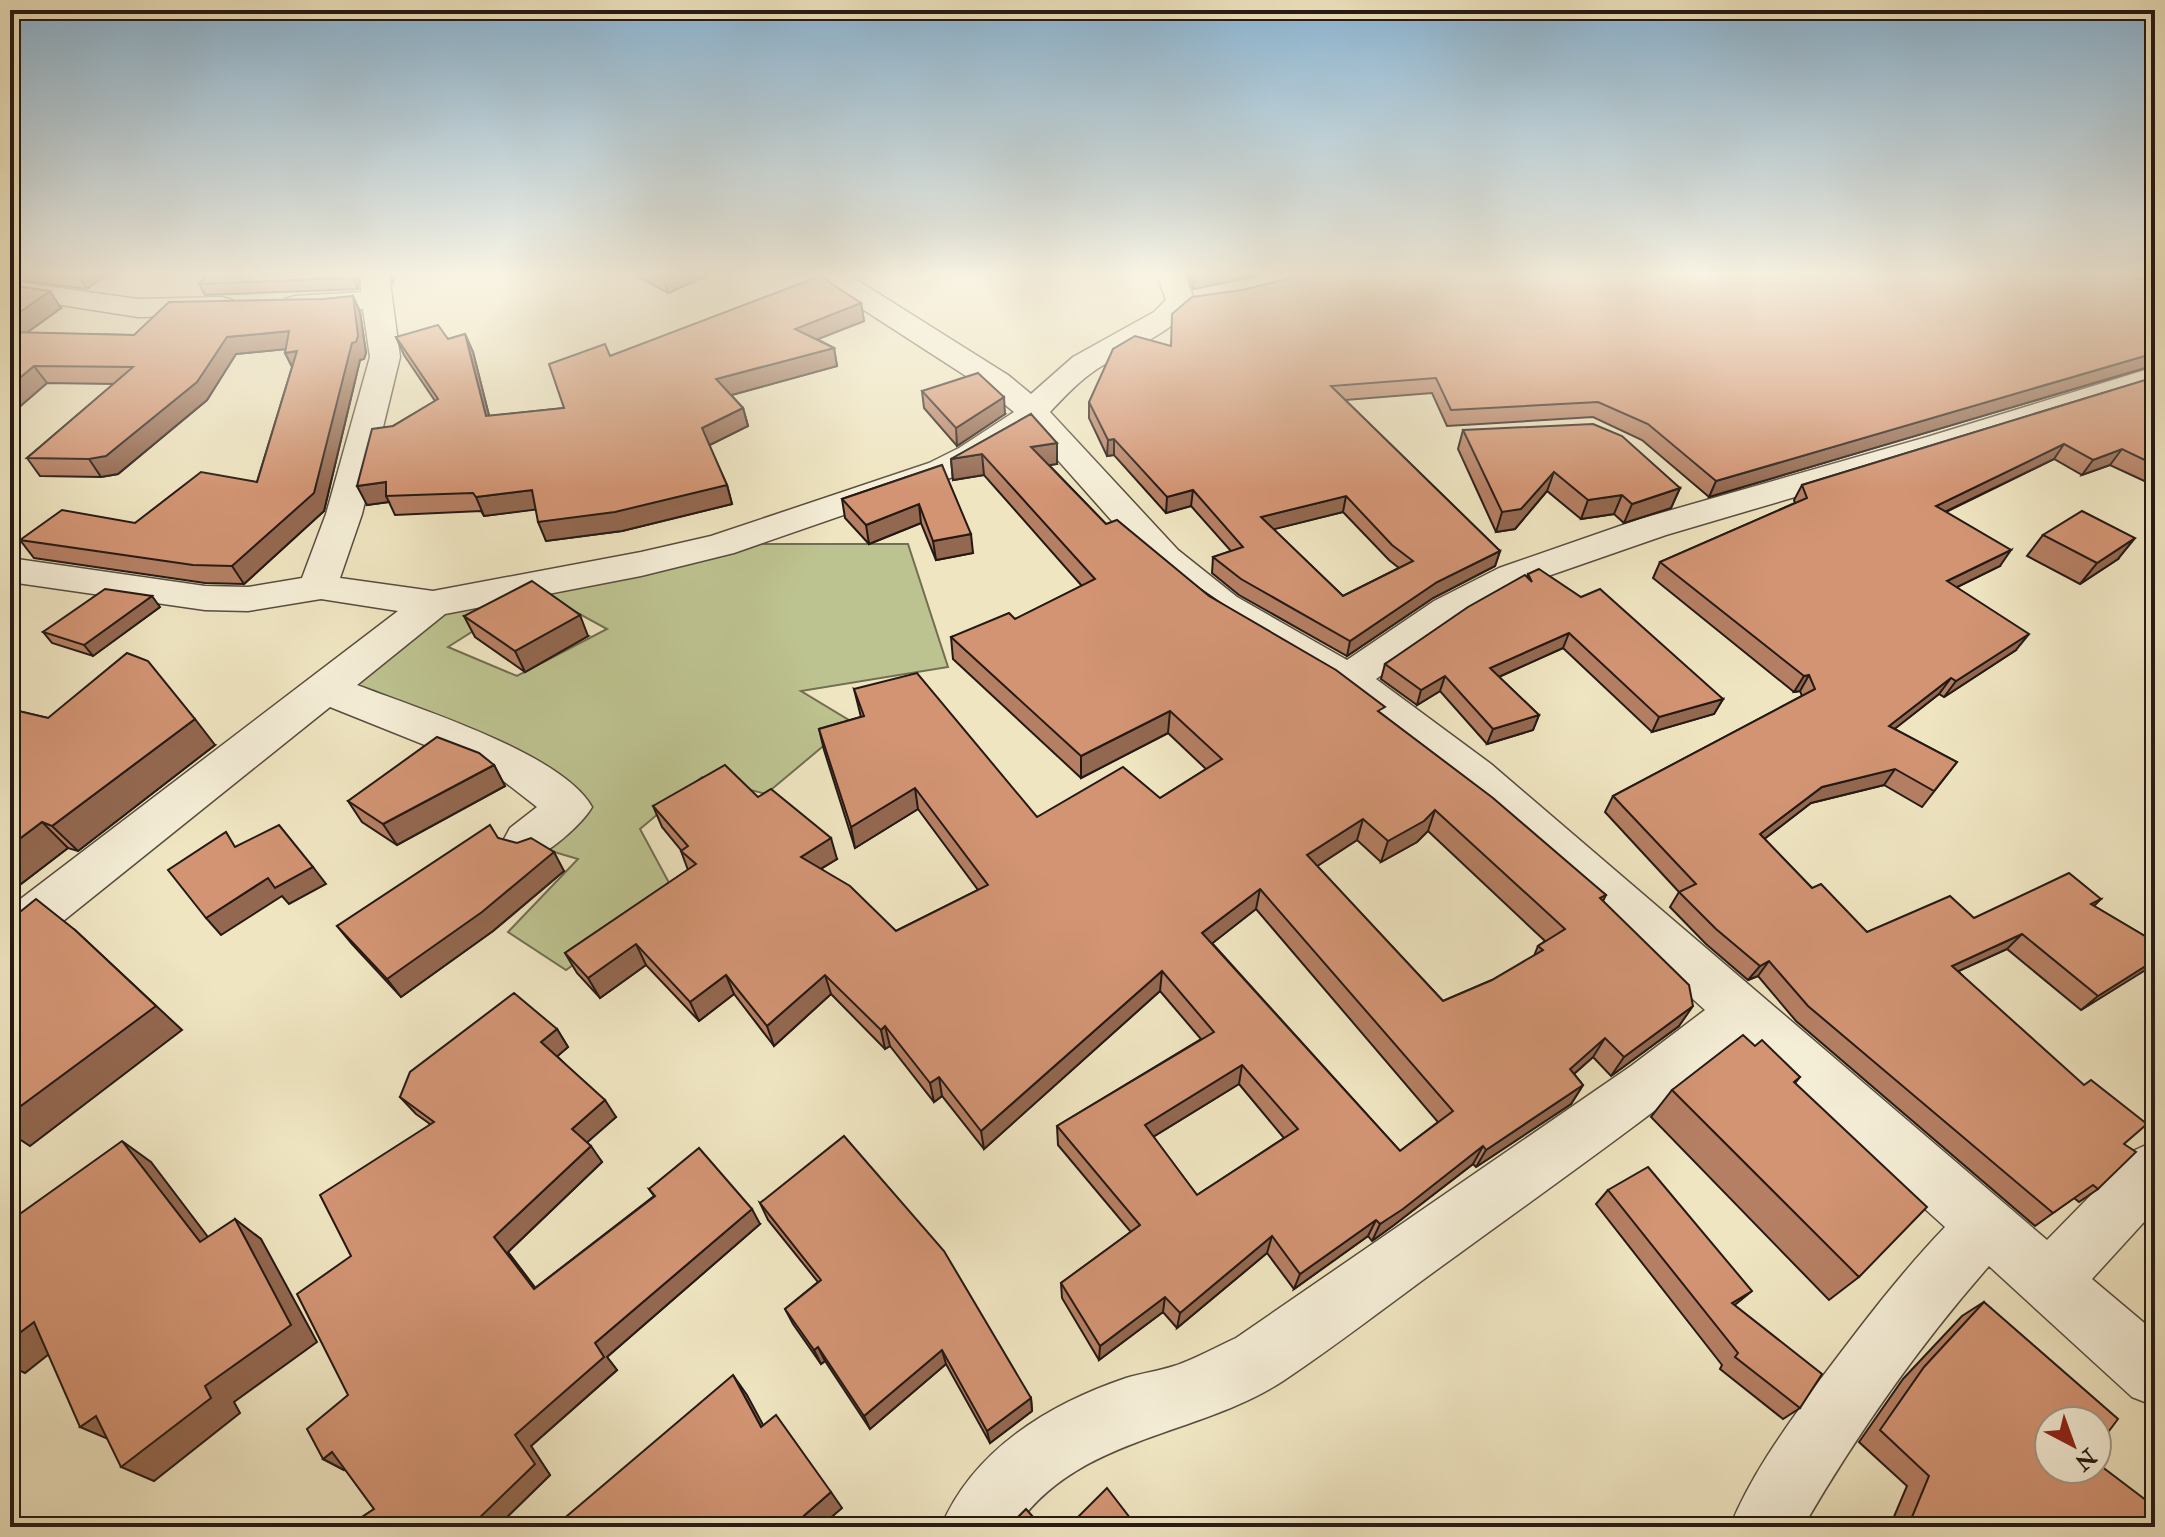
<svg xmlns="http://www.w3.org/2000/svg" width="2165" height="1537" font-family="'IM FELL Double Pica',serif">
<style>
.green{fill:#bdc390;stroke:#716e52;stroke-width:2}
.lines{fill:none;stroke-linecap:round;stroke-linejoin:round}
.minor-casing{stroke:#584c3f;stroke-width:3}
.minor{fill:#f5eed7;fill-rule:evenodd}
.wall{fill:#b57f63;stroke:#251914;stroke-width:2;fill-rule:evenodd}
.shaded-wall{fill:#936850;stroke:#251914;stroke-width:2}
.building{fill:#d29473;stroke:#251914;stroke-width:2;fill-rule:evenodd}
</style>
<rect width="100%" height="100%" fill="#efe5c1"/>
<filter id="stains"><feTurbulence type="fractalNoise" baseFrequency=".0025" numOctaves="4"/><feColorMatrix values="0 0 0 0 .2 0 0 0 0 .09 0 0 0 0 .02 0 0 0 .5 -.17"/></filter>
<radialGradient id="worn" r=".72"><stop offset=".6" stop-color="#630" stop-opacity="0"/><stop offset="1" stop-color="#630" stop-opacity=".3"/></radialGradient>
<!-- green -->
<polygon class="green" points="750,544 908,544 948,667 801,691 852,722 766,794 702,777 640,829 674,892 566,970 508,932 578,859 537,847 582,801 342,682 443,607 527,597 448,647 517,676 607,629 541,593"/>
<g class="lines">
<defs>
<g id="minor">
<path d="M361,275H389L400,357L362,514L340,578L433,591L641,552L711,536L929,463L959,448L1014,412L986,389L819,281L815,275H849L1008,375L1031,394L1073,357L1154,312L1166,300L1157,275H1185L1195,302C1173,334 1129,348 1097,369C1079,381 1065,396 1050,412L1178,550L1237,597L1347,660L1434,601L1499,568L1640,519L1927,437L2155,367V386L1951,451L1666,535L1525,584L1462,619L1376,679L1491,764L2047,1240L2135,1150L2155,1141V1210L2092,1279L2155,1332V1406L2132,1397L1989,1266C1918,1347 1857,1434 1803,1527H1730C1751,1474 1787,1426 1820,1380C1860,1327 1899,1275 1945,1227L1741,1043C1650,1117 1555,1184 1460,1253C1401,1295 1343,1341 1283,1381C1197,1437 1078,1436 1016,1527H941C973,1450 1049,1404 1126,1378C1142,1373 1159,1371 1174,1366C1195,1359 1216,1347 1236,1338L1631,1066L1705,1010L1459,788L1333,689L1209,615L1152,566L1032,431L953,477L734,553L641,576L445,614L357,685C416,708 562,753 592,807C583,823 547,856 528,859C522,859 515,856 510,854L503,841L510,828L537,807L492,772L330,707L27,950L10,956V907L398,611L321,599L248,611L205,610L10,582V558L205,586L248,587L302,578L326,514L370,357L363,309L295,314L285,311L281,305L285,299L295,296L361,292Z"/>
<polygon points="10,281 138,299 222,297 232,300 236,306 232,312 222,315 138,317 10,297"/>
</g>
</defs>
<!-- minor casing -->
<use href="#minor" class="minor-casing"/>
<!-- minor -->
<use href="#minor" class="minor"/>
</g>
<!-- wall -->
<g class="wall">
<polygon points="10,275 106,275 87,289 10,279"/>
<polygon points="208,275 359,275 358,289 205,295 199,284"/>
<polygon points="635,275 708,275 668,293"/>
<polygon points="1188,275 1262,275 1193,289"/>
<path d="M2155,275V365L1709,497L1642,440L1593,417L1447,426L1432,393L1345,400L1500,551L1495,566L1433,598L1347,656L1239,595L1212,573L1213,557L1231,551L1191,506L1166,513L1114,455L1107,456L1089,418V402L2137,279ZM1343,512L1389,560L1399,568L1343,596L1273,529Z"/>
<polygon points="10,285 61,308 26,333 134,335 324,299 353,296 360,312 366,353 364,359 360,360 324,511 244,584 205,583 34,558 20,540 135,523 257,482 292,367 285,353 286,349 236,354 207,400 118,474 101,477 40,476 27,458 114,384 47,383 10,415"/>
<polygon points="861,303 864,321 817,339 834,348 837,366 731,395 743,408 748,426 709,445 727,485 732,504 622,531 546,541 536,509 484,516 481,511 395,515 389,502 367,505 393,426 435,401 404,355 396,337 448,339 465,334 473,352 489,416 564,408 610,356"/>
<polygon points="2155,377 2155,486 2110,465 2082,475 2054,459 1946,512 2000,566 1957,587 2016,650 1944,697 1939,694 1894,729 1957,762 1922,807 1884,785 1811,803 1764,839 1812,888 1867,932 1974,918 2101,899 2094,906 2155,942 2155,963 2081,1010 2007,949 1958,971 2124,1144 2098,1189 2079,1202 2074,1198 2035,1226 1796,1021 1758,976 1748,980 1706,944 1670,907 1679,892 1605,812 1613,796 1802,696 1800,691 1794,692 1653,578 1660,562 1795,503 1794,500 1802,485"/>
<polygon points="922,391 1005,414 957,446 924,408"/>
<path d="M1031,414L1057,464L1049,465L1106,524L1383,715L1606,895L1603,901L1679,1026L1611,1076L1593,1057L1574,1074L1583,1085L1571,1104L1476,1167L1473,1164L1394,1225L1372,1241L1368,1236L1294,1289L1267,1253L1177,1328L1163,1312L1099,1360L1062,1298L1061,1283L1131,1232L1058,1145L1057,1126L1201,1039L1160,991L984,1149L942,1096L934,1102L890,1046L885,1049L831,994L774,1046L734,994L699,1021L646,965L600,998L577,973L565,953L688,870L681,851V850L662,827L653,806L758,797L837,859L821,869L896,931L978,890L918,809L855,848L824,750L819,729L861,717L854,689L1037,817L1160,798L1206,769L1168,733L1081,778L953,659L951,637L1015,619L1082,586L984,475L953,480L951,459ZM1428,831L1545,941L1538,946L1534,956L1492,980L1443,1001L1317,866L1357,840L1381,862L1417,842ZM1256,909L1438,1122L1400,1151L1212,943ZM1239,1084L1284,1138L1197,1195L1153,1137Z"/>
<polygon points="1463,430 1680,488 1671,508 1624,523 1614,514 1581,519 1547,491 1515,529 1496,532 1458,449"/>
<polygon points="942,465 973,553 936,560 921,523 869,544 845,518 842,499"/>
<polygon points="2043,535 2118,559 2080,584 2027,556"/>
<polygon points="1528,574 1723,699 1714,714 1652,732 1563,648 1499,677 1539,715 1533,730 1487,744 1440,691 1417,705 1381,679 1385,664 1527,577"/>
<polygon points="160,607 93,656 52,643 43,632"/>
<polygon points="464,616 588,636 525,672 475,637"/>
<polygon points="10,709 48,718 215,745 78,851 68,848 17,887 10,884"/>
<polygon points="494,765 505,786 397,845 362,822 348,801"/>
<polygon points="498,838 564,871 493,931 401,997 352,944 337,926"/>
<polygon points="557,1029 568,1047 557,1056 616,1117 587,1142 602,1162 508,1252 535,1288 654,1196 649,1189 760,1224 607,1357 617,1370 531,1446 550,1475 497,1527 347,1527 374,1509 345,1469 344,1470 323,1459 348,1395 351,1256 430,1124 416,1114 400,1097"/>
<polygon points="1755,1046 1800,1077 1795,1083 1859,1277 1829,1300 1651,1117 1672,1090"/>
<polygon points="1608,1190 1734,1305 1800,1408 1783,1419 1720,1369 1722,1365 1596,1204"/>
<polygon points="760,1203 1031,1398 1032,1411 990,1443 946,1364 870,1429 825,1361 821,1364 793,1324 785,1309 818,1282 768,1220"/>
<polygon points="1984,1302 2049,1421 2155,1527 1890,1526 1907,1486 1859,1442 1903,1379 1962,1316"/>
</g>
<!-- shaded-wall -->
<g class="shaded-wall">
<polygon points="78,275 106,275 87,289"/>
<polygon points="353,275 359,275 358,289 353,278"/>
<polygon points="390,275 396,275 393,283"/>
<polygon points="672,275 708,275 668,293 664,279"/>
<polygon points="1194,275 1262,275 1193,289"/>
<polygon points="50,291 61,308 10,345 10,319"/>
<polygon points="353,296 360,312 366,353 364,359 360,360 324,511 244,584 232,566"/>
<polygon points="861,303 864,321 798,347 795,329"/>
<polygon points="289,331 298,348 236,354 207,400 118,474 101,477 89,459 227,337"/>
<polygon points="465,334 473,352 494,435 486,416"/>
<polygon points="834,348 837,366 721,398 716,379"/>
<polygon points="297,351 294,370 285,353"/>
<polygon points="2155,353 2155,365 1709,497 1716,481"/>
<polygon points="34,366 47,383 10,415 10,386"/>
<polygon points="1004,397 1005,414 957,446 956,428"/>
<polygon points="743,408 748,426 706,447 702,428"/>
<polygon points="1114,439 1114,455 1107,456 1108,440"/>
<polygon points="1057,443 1057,464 1032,468 1031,447"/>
<polygon points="2064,444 2054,459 1926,521 1936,506"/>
<polygon points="2122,449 2110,465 2082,475 2093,460"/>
<polygon points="982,454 984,475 953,480 951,459"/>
<polygon points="1554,472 1547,491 1515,529 1496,532 1502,512"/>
<polygon points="386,482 386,496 389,502 367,505 357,486"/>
<polygon points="727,485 732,504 622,531 546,541 538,522"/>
<polygon points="1680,488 1671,508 1624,523 1632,504"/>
<polygon points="532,490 540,509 484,516 476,497"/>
<polygon points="1193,490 1191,506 1166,513 1167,497"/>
<polygon points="1622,495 1614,514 1581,519 1588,500"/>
<polygon points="1346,496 1343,512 1259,533 1261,517"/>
<polygon points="919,504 921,523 869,544 866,525"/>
<polygon points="971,534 973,553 936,560 933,541"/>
<polygon points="2135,538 2118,559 2080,584 2097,563"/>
<polygon points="2011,550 2000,566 1937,597 1947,581"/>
<polygon points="1500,551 1495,566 1433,598 1347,656 1350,641 1437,582"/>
<polygon points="152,596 160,607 93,656 84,645"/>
<polygon points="580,615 588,636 525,672 515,651"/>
<polygon points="1569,633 1563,648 1485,683 1490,668"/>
<polygon points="2029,634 2016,650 1944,697 1956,681"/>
<polygon points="1809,675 1800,691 1794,692 1804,676"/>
<polygon points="1445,676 1440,691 1417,705 1421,690"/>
<polygon points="1951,678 1939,694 1878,742 1889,726"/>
<polygon points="1723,699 1714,714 1652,732 1659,717"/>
<polygon points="1170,711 1168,733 1081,778 1081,756"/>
<polygon points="1539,715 1533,730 1487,744 1493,729"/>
<polygon points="195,719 215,745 78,851 52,826"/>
<polygon points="494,765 505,786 397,845 383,824"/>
<polygon points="1895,769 1884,785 1811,803 1750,850 1760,834 1822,787"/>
<polygon points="915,788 918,809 855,848 851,827"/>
<polygon points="1435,810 1428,831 1417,842 1381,862 1388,841"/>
<polygon points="1363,819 1357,840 1302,876 1307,855"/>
<polygon points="42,822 68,848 17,887 10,881 10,846"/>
<polygon points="831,838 837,859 807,877 801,857"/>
<polygon points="554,852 564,871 493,931 401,997 387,979"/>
<polygon points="313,867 326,884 289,904 282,896 221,935 206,918 268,878"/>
<polygon points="1260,889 1256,909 1200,953 1202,933"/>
<polygon points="75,930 182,1030 30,1146 10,1133 10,1114"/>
<polygon points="2022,934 2007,949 1937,981 1952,966"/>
<polygon points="636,944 646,965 600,998 588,978"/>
<polygon points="2155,960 2155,963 2152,966 2081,1010 2098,996"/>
<polygon points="1769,961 1758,976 1748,980 1760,966"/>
<polygon points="1162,971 1160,991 984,1149 981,1131"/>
<polygon points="726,975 734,994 699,1021 690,1002"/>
<polygon points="825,975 831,994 774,1046 767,1026"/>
<polygon points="1693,1006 1679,1026 1611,1076 1624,1057"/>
<polygon points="885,1026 890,1046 885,1049 881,1030"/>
<polygon points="557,1029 568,1047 553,1060 541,1042"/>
<polygon points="1605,1038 1593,1057 1558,1088 1570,1069"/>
<polygon points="1242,1065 1239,1084 1143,1143 1145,1125"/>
<polygon points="939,1077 942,1096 934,1102 930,1083"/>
<polygon points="1583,1085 1571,1104 1476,1167 1486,1150"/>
<polygon points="605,1100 616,1117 583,1146 572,1129"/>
<polygon points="122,1141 151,1162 227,1262 200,1242"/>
<polygon points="591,1146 602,1162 508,1252 547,1303 534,1289 494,1237"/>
<polygon points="1483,1146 1473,1164 1394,1225 1372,1241 1380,1224"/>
<polygon points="752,1209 760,1224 607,1357 617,1370 531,1446 550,1475 497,1527 470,1527 515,1435 595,1343"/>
<polygon points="235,1219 261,1239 317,1342 234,1402 240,1413 154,1481 121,1467 205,1386"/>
<polygon points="1376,1220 1368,1236 1294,1289 1300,1274"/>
<polygon points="1272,1236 1267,1253 1177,1328 1180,1313"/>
<polygon points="1752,1291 1736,1304 1717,1316 1732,1303"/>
<polygon points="1165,1297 1163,1312 1099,1360 1100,1346"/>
<polygon points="34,1322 68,1339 25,1373 10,1366 10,1340"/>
<polygon points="818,1347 825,1361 821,1364 814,1350"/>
<polygon points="942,1350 946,1364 870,1429 864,1416"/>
<polygon points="733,1375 747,1395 774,1445 761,1427"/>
<polygon points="1031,1398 1032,1411 990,1443 987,1431"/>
<polygon points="96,1416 115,1442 80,1427"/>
<polygon points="332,1452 353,1463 344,1470 323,1459"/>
<polygon points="831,1492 842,1508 820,1527 791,1527"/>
</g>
<!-- building -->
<g class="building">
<polygon points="208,275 353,275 353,278 199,284"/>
<polygon points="658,275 672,275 664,279"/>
<path d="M1302,275H2128L2137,279L2155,275V353L1716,481L1648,424L1598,402L1451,410L1436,378L1331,386L1500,551L1437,582L1350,641L1241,579L1213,557L1243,547L1193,490L1167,497L1114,439L1108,440L1089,402L1113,349L1135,336L1171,346L1172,314L1192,297L1242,290ZM1346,496L1392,545L1413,561L1343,596L1261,517Z"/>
<polygon points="820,276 861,303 795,329 834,348 716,379 743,408 702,428 727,485 615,512 538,522 532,490 476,497 473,493 386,496 386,482 357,486 372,429 393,426 438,399 396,337 438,325 448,339 465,334 486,416 564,408 549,364 605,344 610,356"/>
<polygon points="10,285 50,291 10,319"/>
<polygon points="353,296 358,336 356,342 352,343 314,493 232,566 193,565 20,540 62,510 135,523 201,472 257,482 297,351 285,353 289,331 227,337 197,382 106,456 89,459 27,458 133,367 34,366 10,386 10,332 134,335 169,302 324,299"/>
<polygon points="978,373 1004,397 956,428 922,391"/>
<polygon points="2155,377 2155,465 2122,449 2093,460 2064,444 1936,506 2011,550 1947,581 2029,634 1956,681 1951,678 1889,726 1957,762 1934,791 1895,769 1822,787 1760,834 1812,888 1821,884 1867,932 1950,896 1974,918 2069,873 2101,899 2091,904 2155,942 2155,960 2098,996 2022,934 1952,966 2084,1085 2091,1080 2147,1124 2124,1144 2136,1152 2098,1189 2093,1185 2053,1213 1808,1006 1769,961 1760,966 1716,929 1679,892 1696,884 1613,796 1815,689 1809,675 1804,676 1660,562 1807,498 1802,485"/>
<path d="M1031,414L1057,443L1031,447L1106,524L1117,520L1209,596L1336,670L1385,707L1378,711L1493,798L1606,895L1600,898L1689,985L1693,1006L1624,1057L1605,1038L1570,1069L1583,1085L1486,1150L1483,1146L1403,1209L1380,1224L1376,1220L1300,1274L1272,1236L1180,1313L1165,1297L1100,1346L1061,1283L1140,1225L1057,1126L1214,1032L1162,971L981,1131L939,1077L930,1083L885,1026L881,1030L825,975L767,1026L726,975L690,1002L636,944L588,978L565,953L696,864L681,851L688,846L653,806L725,765L758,797L771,789L831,838L801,857L850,886L896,931L988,885L915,788L851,827L819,729L864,716L854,689L917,673L1037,817L1123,767L1160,798L1222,759L1170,711L1081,756L951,637L1009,613L1015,619L1095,579L982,454L951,459ZM1435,810L1565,929L1538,946L1543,950L1492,980L1443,1001L1307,855L1363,819L1388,841L1424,821ZM1260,889L1453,1111L1400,1151L1202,933ZM1242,1065L1298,1129L1197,1195L1145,1125Z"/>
<polygon points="1593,424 1622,436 1680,488 1632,504 1622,495 1588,500 1554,472 1521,509 1502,512 1463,430"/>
<polygon points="942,465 971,534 933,541 919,504 866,525 842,499"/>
<polygon points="2082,511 2135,538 2097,563 2043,535"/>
<polygon points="1539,569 1581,597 1600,589 1723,699 1659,717 1569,633 1490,668 1539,715 1493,729 1445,676 1421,690 1385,664 1468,607 1525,575 1532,582 1528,574"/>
<polygon points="532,581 580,615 515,651 464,616"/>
<polygon points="105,589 152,596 84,645 43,632"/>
<polygon points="127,653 148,661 195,719 52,826 42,822 10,846 10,709 48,718"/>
<polygon points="437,737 479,753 494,765 383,824 348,801"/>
<polygon points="279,825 313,867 275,888 268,878 206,918 168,870 226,832 235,847"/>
<polygon points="490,825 498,838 517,843 531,838 554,852 482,912 387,979 337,926"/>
<polygon points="36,899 75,930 156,1006 10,1114 10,920"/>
<polygon points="514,993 557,1029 541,1042 605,1100 572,1129 591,1146 494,1237 534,1289 655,1196 649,1189 699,1148 752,1209 595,1343 604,1357 515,1435 535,1464 470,1527 347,1527 374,1509 332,1452 323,1459 307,1429 348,1395 297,1294 351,1256 320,1195 434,1122 400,1097 410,1072"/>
<polygon points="1743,1035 1755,1046 1762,1040 1800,1077 1794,1082 1927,1207 1859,1277 1672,1090"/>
<polygon points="844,1136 944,1251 1031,1398 987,1431 942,1350 864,1416 818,1347 814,1350 785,1309 821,1280 760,1203"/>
<polygon points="122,1141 200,1242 235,1219 291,1325 205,1386 211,1398 121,1467 96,1416 80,1427 34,1322 10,1340 10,1221"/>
<polygon points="1648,1167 1752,1291 1732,1303 1822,1374 1800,1408 1735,1357 1738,1353 1608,1190"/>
<polygon points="1984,1302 2118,1419 2097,1447 2097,1421 2049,1421 2049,1469 2097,1469 2097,1463 2155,1507 2155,1527 1993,1527 1989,1523 1986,1527 1925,1527 1912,1517 1929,1476 1880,1430 1924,1367"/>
<polygon points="733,1375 761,1427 776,1415 831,1492 791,1527 554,1527"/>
<polygon points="1107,1488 1137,1527 1068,1527"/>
<polygon points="1026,1509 1042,1527 990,1527 995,1521 1014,1521"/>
</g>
<!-- sky -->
<linearGradient id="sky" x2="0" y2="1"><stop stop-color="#8ab7d7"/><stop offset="0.56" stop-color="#f8f3e3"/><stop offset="1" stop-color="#f8f3e3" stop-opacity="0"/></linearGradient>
<rect width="2165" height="490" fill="url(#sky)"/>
<!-- margin -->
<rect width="2165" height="1537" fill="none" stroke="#efe5c1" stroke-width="40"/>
<rect x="12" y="12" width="2141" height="1513" fill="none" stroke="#251914" stroke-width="4"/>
<rect x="20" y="20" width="2125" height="1497" fill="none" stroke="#251914" stroke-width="2"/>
<!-- north arrow -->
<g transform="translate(2073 1445) rotate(139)"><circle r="38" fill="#f5eed7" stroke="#a29989" stroke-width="2"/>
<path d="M0-6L14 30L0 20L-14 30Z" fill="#8f2418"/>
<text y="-12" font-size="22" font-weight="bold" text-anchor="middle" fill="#251914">N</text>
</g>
<rect width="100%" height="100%" filter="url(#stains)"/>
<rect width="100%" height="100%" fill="url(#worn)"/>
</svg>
